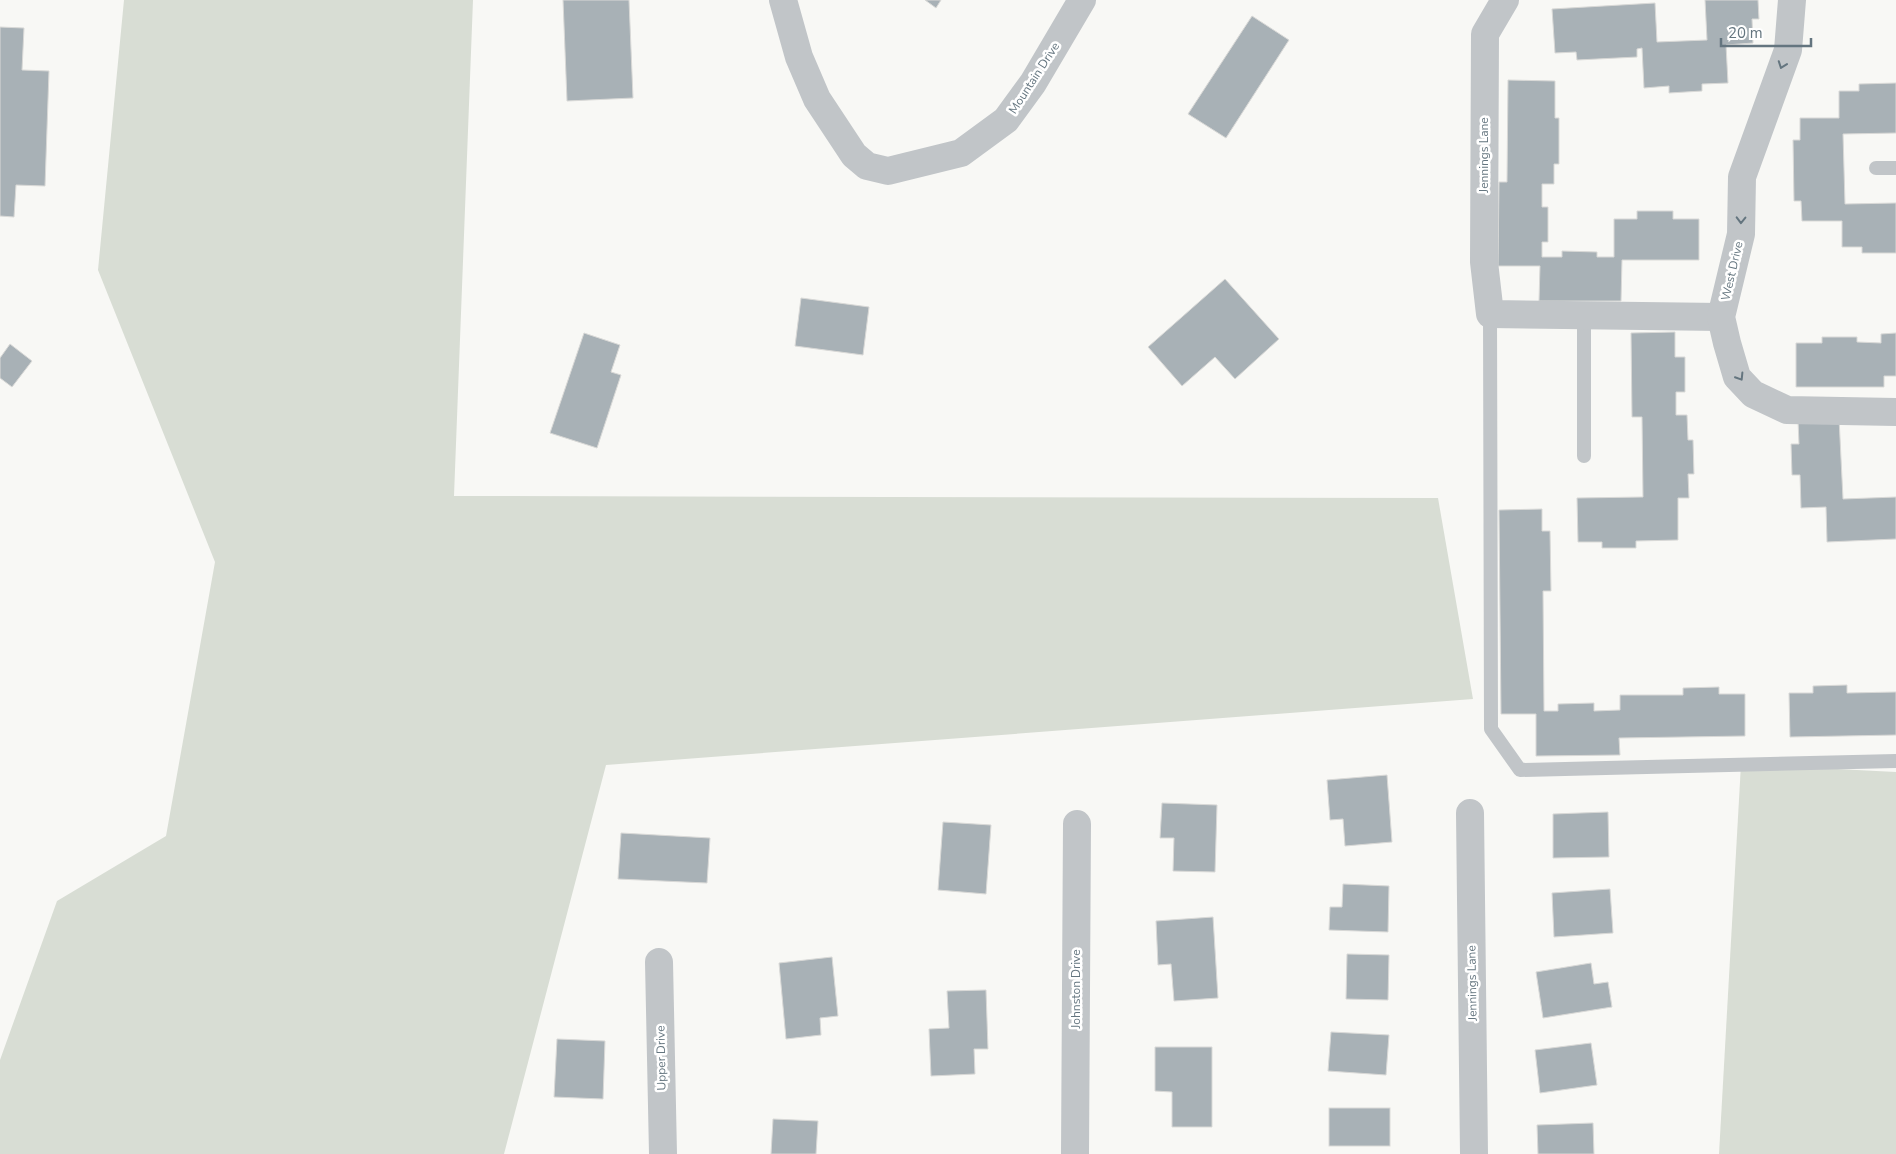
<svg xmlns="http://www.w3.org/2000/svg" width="1896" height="1154" font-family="'Nunito Sans',sans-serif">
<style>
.green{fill:#d8ddd4}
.building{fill:#a8b1b6;stroke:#d9d9d7}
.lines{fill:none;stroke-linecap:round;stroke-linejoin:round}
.lane{stroke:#c1c5c8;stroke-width:14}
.street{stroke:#c1c5c8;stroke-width:28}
.oneway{stroke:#64757f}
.labels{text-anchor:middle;stroke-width:5;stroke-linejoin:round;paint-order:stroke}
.street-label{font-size:12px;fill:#64757f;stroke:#fff}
</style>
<rect width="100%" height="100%" fill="#f8f8f5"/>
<!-- green -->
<g class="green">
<polygon points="124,0 473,0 454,496 1438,498 1473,699 606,765 504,1154 0,1154 0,1060 57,901 166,836 215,562 98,270"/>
<polygon points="1741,764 1896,772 1896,1154 1719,1154"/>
</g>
<!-- building -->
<g class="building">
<polygon points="563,0 629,0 633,98 567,101"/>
<polygon points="925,0 941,0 936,8"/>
<polygon points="1705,0 1758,0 1759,19 1752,19 1753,43 1726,45 1728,83 1702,84 1702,91 1669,93 1669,86 1644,88 1642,48 1637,49 1637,57 1577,60 1576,52 1555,53 1552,9 1655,3 1657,42 1707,40"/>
<polygon points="1252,16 1289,40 1226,138 1188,114"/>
<polygon points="0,27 24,28 22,70 49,71 45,186 16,185 14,217 0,216"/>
<polygon points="1508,80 1555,81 1555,118 1559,118 1559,164 1554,164 1554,184 1542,184 1542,207 1548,207 1548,242 1542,242 1542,257 1562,257 1562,251 1597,252 1597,257 1614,257 1614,219 1637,219 1637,211 1673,211 1673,219 1699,219 1699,260 1622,260 1621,301 1539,301 1540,266 1498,266 1499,182 1507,182"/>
<polygon points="1896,83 1896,133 1843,134 1845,204 1896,203 1896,253 1862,253 1862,247 1842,247 1842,221 1802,221 1801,201 1794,201 1793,140 1800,140 1800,118 1839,118 1839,91 1859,91 1859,84"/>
<polygon points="1225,279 1279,339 1235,379 1215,357 1182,386 1148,347"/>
<polygon points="801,298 869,307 863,355 795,346"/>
<polygon points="1675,332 1675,357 1685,357 1685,392 1676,392 1676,415 1687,415 1688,440 1693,440 1694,474 1688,474 1689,498 1678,498 1678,540 1636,541 1636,548 1602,548 1602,542 1578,542 1577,498 1643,497 1642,417 1632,417 1631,333"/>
<polygon points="584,333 620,345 611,372 621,375 597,448 550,433"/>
<polygon points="1896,333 1896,376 1884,376 1884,387 1796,387 1796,343 1822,343 1822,337 1857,337 1857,342 1881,343 1881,334"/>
<polygon points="10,344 32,361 12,387 0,378 0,358"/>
<polygon points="1839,418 1843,499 1896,497 1896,539 1827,542 1826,507 1801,508 1800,475 1792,475 1791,444 1799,444 1798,420"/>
<polygon points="1542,509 1542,531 1550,531 1551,591 1543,591 1544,711 1558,711 1558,704 1594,703 1594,711 1620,710 1620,695 1683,695 1683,688 1719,687 1719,694 1745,694 1745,736 1619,738 1620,755 1536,756 1536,714 1501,714 1499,510"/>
<polygon points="1847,685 1847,693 1896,692 1896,735 1790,737 1789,693 1813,693 1813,686"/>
<polygon points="1387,775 1392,842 1345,846 1343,819 1330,820 1327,780"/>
<polygon points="1162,803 1217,805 1215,872 1173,871 1174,838 1160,838"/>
<polygon points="1608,812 1609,857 1553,858 1553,814"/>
<polygon points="943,822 991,825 986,894 938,890"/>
<polygon points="621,833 710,838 707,883 618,879"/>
<polygon points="1343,884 1389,886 1388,932 1329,930 1330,907 1342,907"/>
<polygon points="1610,889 1613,933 1554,937 1552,893"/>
<polygon points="1213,917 1218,998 1174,1001 1171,964 1158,965 1156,921"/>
<polygon points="1347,954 1389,955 1388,1000 1346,999"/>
<polygon points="832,957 838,1016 820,1018 821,1035 786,1039 779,963"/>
<polygon points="1591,963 1594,984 1608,982 1612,1007 1543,1018 1536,972"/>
<polygon points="986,990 988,1049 974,1049 975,1074 931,1076 929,1029 949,1028 947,991"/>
<polygon points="1331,1032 1389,1035 1386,1075 1328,1071"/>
<polygon points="557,1039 605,1041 603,1099 554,1097"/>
<polygon points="1591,1043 1597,1085 1540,1093 1535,1050"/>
<polygon points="1155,1047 1212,1047 1212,1127 1172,1127 1172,1092 1155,1091"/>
<rect x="1329" y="1108" width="61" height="38"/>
<polygon points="773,1119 818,1121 816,1154 771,1154"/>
<polygon points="1593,1123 1594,1154 1538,1154 1537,1125"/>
</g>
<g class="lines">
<!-- lane -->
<g class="lane">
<polyline points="1876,168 1896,168"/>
<polyline points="1490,314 1491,729 1520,770 1896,761"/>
<polyline points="1584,316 1584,456"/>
</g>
<!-- street -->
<g class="street">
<polyline points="783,0 799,57 817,99 854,155 867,166 888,171 961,153 1006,120 1033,83 1082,0"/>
<polyline points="1505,0 1485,34 1484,262 1490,314 1721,317"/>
<polyline points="1792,0 1788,50 1742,177 1741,234 1721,317 1727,343 1737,377 1753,394 1787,410 1896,412"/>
<polyline points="1470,813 1474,1154"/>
<polyline points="659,962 663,1154"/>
<polyline points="1075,1154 1077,824"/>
</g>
</g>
<!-- one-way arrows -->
<defs><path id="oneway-chevron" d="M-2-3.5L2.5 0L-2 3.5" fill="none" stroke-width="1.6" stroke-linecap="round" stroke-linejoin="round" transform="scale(1.25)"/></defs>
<g class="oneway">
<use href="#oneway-chevron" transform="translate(1782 65) rotate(110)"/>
<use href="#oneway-chevron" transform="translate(1741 220) rotate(91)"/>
<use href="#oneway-chevron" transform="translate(1740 377) rotate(58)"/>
</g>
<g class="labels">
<!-- street labels -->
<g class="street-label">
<text transform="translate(1034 78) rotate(-57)" y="4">Mountain Drive</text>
<text transform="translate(1484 155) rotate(-90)" y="4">Jennings Lane</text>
<text transform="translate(1732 271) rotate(-77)" y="4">West Drive</text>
<text transform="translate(1472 983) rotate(-91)" y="4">Jennings Lane</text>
<text transform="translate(1076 989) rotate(-90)" y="4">Johnston Drive</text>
<text transform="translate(661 1058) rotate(-91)" y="4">Upper Drive</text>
</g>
</g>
<!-- scale -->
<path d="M1721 38v8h90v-8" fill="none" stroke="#64757f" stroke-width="2.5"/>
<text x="1728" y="38" font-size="15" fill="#64757f" stroke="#ffffff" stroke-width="4" paint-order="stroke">20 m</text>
</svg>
